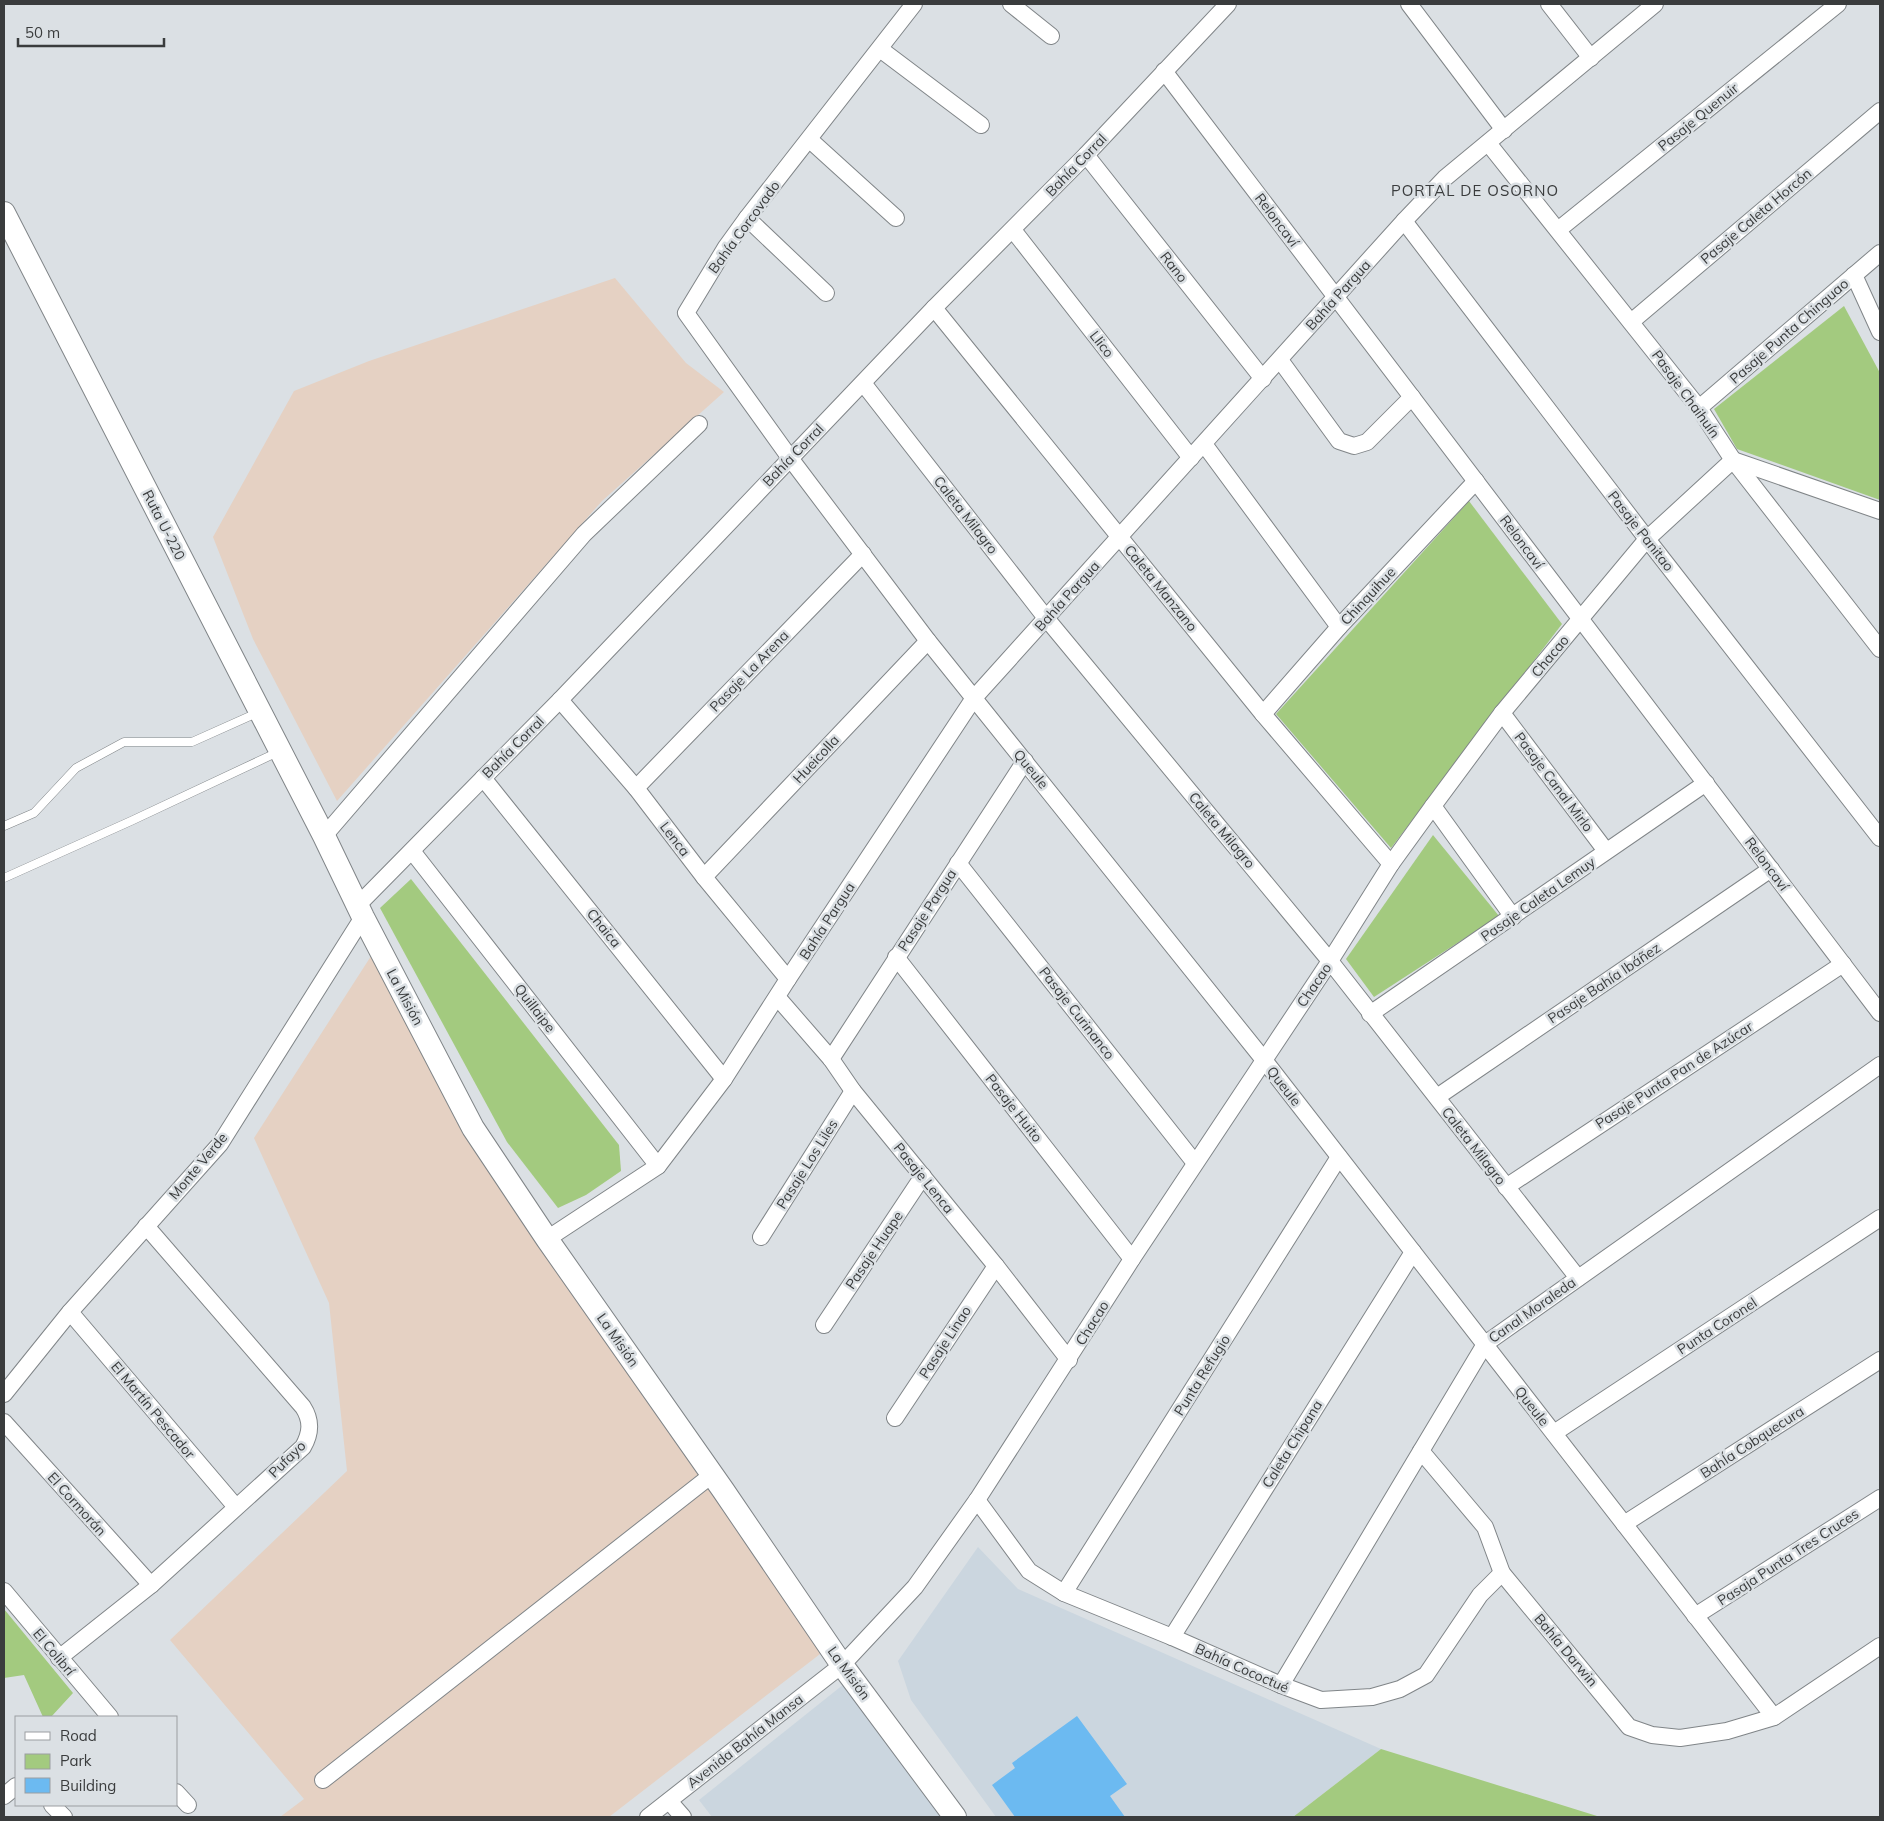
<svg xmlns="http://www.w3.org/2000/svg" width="1884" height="1821" font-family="Mulish,sans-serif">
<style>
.built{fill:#cbd6df}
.industrial{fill:#e5d1c3}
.green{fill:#a3ca7f}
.building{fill:#6cbaf1}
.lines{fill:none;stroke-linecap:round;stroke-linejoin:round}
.lane-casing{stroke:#808588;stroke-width:9}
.street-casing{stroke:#808588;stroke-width:18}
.secondary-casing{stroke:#808588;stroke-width:24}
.lane{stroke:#fff;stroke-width:8}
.street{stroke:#fff;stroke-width:16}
.secondary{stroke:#fff;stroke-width:22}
.labels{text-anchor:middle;stroke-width:5;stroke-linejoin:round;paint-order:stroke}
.street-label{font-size:14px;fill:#3a3c3d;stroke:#dbe0e4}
.neighbourhood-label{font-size:15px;letter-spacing:1px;fill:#3a3c3d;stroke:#dbe0e4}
</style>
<rect width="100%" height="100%" fill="#dbe0e4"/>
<!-- built -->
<g class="built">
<polygon points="978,1547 1018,1589 1381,1749 1293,1817 996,1817 911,1700 898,1661"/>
<polygon points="844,1684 942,1817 712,1817 699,1800"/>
</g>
<!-- industrial -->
<g class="industrial">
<polygon points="615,278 686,363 724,392 602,501 337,801 253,639 213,537 294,391 369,361"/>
<polygon points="373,953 824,1651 609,1817 280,1817 304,1799 170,1640 347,1471 329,1303 254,1138"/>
</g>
<!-- green -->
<g class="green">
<polygon points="1844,306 1880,373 1880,500 1737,449 1714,409"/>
<polygon points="1469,501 1562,624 1391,848 1276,714"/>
<polygon points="1433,835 1499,916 1374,997 1346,959"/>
<polygon points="411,879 619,1145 621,1171 586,1195 558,1208 507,1142 380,908"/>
<polygon points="4,1609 73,1693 51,1717 43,1717 24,1675 4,1678"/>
<polygon points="1381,1749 1597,1816 1598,1817 1293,1817"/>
</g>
<!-- building -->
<polygon class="building" points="1077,1716 1127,1784 1110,1796 1125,1817 1015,1817 992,1785 1015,1768 1012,1763"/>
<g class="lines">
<defs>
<g id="lane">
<polyline points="4,826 34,813 76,768 124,742 192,742 259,712"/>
<polyline points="4,878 131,821 278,752"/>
</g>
<g id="street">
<polyline points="914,4 747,218 726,247 686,313 790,458 928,641 1264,1060 1774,1717"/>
<polyline points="1011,4 1051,36"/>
<polyline points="1409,4 1504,130"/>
<polyline points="1549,4 1591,58"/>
<polyline points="880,49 981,125"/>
<polyline points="1164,71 1880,1013"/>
<polyline points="810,140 896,218"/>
<polyline points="1488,143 1699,408 1733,460 1880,649"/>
<polyline points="1086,155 1263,379"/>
<polyline points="747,218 826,293"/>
<polyline points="1404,221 1647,539 1880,838"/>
<polyline points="1013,230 1191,458"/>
<polyline points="1558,230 1838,4"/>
<polyline points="1854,275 1880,332"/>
<polyline points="934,308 1263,714 1391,864"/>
<polyline points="1631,322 1880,111"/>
<polyline points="1280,360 1339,441 1354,446 1367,442 1412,397"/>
<polyline points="863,383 1046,618 1330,961 1578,1278"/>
<polyline points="1699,408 1880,253"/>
<polyline points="1204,444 1339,627"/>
<polyline points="560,700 636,788 704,877 788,979"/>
<polyline points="1502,713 1606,851"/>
<polyline points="1263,714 1339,627 1476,481"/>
<polyline points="483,778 724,1079"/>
<polyline points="636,788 863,554"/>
<polyline points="1433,806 1513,917"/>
<polyline points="324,836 584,534 699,424"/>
<polyline points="412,851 658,1166"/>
<polyline points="958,863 1195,1163"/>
<polyline points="704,877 928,641"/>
<polyline points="358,905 560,700 934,308 1086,155 1228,4"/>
<polyline points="896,957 1132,1259"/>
<polyline points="778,998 831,1059 853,1091 996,1266 1069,1360"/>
<polyline points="1370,1014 1706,783"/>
<polyline points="831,1059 1025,761"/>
<polyline points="1437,1097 1771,869"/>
<polyline points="1506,1187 1843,964"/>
<polyline points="761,1237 853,1091"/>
<polyline points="547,1239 658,1166 724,1079 788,979 974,698 1404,221 1445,178 1655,4"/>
<polyline points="70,1312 236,1507"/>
<polyline points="824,1325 923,1176"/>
<polyline points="4,1394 70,1312 220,1144 363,917"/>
<polyline points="895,1418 996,1266"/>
<polyline points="4,1422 151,1585"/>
<polyline points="1554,1433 1880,1218"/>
<polyline points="1421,1451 1485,1527 1502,1573 1629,1727 1652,1735 1680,1738 1727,1731 1774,1717 1880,1646"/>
<polyline points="977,1500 1029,1571 1064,1593 1172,1637 1281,1685 1321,1700 1372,1697 1400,1689 1426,1675 1480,1595 1502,1573"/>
<polyline points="1624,1524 1880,1360"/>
<polyline points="4,1591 110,1717"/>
<polyline points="1064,1593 1339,1157"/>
<polyline points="1695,1616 1880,1498"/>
<polyline points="1172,1637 1413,1252"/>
<path d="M59,1658L151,1585L303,1447C311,1433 312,1421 303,1407L146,1226"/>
<polyline points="1281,1685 1485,1344 1880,1065"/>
<polyline points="323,1780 713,1474"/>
<polyline points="176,1792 188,1805"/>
<polyline points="4,1796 16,1786"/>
<polyline points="669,1801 683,1817"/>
<polyline points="52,1805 64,1817"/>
<polyline points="648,1817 842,1665 915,1587 977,1500 1132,1259 1330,961 1391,864 1433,806 1502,713 1647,539 1733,460 1880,511"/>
</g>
<polyline id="secondary" points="4,213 324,836 363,917 473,1128 547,1239 723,1490 842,1665 955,1817"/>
</defs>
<!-- lane casing -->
<use href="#lane" class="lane-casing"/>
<!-- street casing -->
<use href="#street" class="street-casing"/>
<!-- secondary casing -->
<use href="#secondary" class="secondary-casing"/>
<!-- lane -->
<use href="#lane" class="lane"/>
<!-- street -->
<use href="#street" class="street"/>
<!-- secondary -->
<use href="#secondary" class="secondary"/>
</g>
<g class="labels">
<!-- street labels -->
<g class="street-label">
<text transform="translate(1698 117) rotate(-39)" y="5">Pasaje Quenuir</text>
<text transform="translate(1076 165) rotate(-46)" y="5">Bahía Corral</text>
<text transform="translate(1756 216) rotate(-40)" y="5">Pasaje Caleta Horcón</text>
<text transform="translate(1277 220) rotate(53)" y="5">Reloncaví</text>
<text transform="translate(744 227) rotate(-54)" y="5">Bahía Corcovado</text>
<text transform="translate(1174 267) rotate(52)" y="5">Rano</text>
<text transform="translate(1338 295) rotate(-48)" y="5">Bahía Pargua</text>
<text transform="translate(1789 331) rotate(-41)" y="5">Pasaje Punta Chinguao</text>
<text transform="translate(1102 344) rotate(52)" y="5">Llico</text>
<text transform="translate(1686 394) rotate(54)" y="5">Pasaje Chaihuín</text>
<text transform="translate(793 455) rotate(-46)" y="5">Bahía Corral</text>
<text transform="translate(966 515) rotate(52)" y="5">Caleta Milagro</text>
<text transform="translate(164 525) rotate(63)" y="5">Ruta U-220</text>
<text transform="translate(1641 531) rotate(52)" y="5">Pasaje Panitao</text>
<text transform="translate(1522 542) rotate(53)" y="5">Reloncaví</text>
<text transform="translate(1161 588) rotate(51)" y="5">Caleta Manzano</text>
<text transform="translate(1067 596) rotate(-48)" y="5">Bahía Pargua</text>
<text transform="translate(1368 596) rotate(-47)" y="5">Chinquihue</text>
<text transform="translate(1550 656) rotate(-50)" y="5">Chacao</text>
<text transform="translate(749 671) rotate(-46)" y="5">Pasaje La Arena</text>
<text transform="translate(513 747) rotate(-45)" y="5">Bahía Corral</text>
<text transform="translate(816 759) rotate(-47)" y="5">Hueicolla</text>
<text transform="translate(1031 769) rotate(51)" y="5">Queule</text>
<text transform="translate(1554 782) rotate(53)" y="5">Pasaje Canal Mirlo</text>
<text transform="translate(1222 830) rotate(50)" y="5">Caleta Milagro</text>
<text transform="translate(675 839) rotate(52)" y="5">Lenca</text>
<text transform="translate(1767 864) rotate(53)" y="5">Reloncaví</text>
<text transform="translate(1538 899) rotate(-35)" y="5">Pasaje Caleta Lemuy</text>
<text transform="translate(927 910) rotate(-57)" y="5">Pasaje Pargua</text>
<text transform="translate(827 921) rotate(-57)" y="5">Bahía Pargua</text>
<text transform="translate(604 928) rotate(51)" y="5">Chaica</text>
<text transform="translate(1604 983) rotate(-34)" y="5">Pasaje Bahía Ibáñez</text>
<text transform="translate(1314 985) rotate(-56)" y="5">Chacao</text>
<text transform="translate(405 997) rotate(62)" y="5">La Misión</text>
<text transform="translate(535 1008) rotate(52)" y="5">Quillaipe</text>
<text transform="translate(1077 1013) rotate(52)" y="5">Pasaje Curinanco</text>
<text transform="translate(1674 1075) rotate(-33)" y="5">Pasaje Punta Pan de Azúcar</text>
<text transform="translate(1284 1086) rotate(52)" y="5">Queule</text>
<text transform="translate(1014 1108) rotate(52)" y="5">Pasaje Huito</text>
<text transform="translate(1474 1146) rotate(52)" y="5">Caleta Milagro</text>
<text transform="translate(807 1164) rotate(-58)" y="5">Pasaje Los Liles</text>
<text transform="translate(198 1166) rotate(-50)" y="5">Monte Verde</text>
<text transform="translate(924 1178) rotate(51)" y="5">Pasaje Lenca</text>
<text transform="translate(874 1250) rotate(-56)" y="5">Pasaje Huape</text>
<text transform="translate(1532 1310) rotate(-35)" y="5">Canal Moraleda</text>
<text transform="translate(1092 1323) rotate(-58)" y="5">Chacao</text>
<text transform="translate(1717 1326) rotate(-33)" y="5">Punta Coronel</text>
<text transform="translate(618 1340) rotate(55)" y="5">La Misión</text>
<text transform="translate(945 1342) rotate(-57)" y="5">Pasaje Linao</text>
<text transform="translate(1202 1375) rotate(-58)" y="5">Punta Refugio</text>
<text transform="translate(1532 1406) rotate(52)" y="5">Queule</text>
<text transform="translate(153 1410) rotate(50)" y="5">El Martín Pescador</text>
<text transform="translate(1752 1442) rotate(-33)" y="5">BahÍa Cobquecura</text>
<text transform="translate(1292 1444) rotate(-58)" y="5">Caleta Chipana</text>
<text transform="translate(287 1459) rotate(-45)" y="5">Pufayo</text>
<text transform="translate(77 1504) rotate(48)" y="5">El Cormorán</text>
<text transform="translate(1788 1557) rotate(-33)" y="5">Pasaja Punta Tres Cruces</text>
<text transform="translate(1566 1650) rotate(50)" y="5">Bahía Darwin</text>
<text transform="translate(54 1652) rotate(50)" y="5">El Colibrí</text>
<text transform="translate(1242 1668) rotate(24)" y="5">Bahía Cococtué</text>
<text transform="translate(849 1673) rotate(54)" y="5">La Misión</text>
<text transform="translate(745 1741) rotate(-38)" y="5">Avenida Bahía Mansa</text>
</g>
<!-- neighbourhood labels -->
<g class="neighbourhood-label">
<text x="1475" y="196">PORTAL DE OSORNO</text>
</g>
</g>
<!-- border -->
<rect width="1884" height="1821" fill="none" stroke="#3a3c3d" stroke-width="10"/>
<!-- legend -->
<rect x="15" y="1716" width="162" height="90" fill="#dbe0e4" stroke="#9b9ea1"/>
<rect x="25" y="1732" width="25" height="8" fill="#ffffff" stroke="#9b9ea1"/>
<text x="60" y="1741" font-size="15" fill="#3a3c3d">Road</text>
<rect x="25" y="1754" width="25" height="15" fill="#a3ca7f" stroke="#9b9ea1"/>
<text x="60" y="1766" font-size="15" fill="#3a3c3d">Park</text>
<rect x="25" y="1778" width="25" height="15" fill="#6cbaf1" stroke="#9b9ea1"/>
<text x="60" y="1791" font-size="15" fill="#3a3c3d">Building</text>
<!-- scale -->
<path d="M18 38v8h146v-8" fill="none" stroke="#3a3c3d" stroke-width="2.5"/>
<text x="25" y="38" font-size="15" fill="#3a3c3d" stroke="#dbe0e4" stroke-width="4" paint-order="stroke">50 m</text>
</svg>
